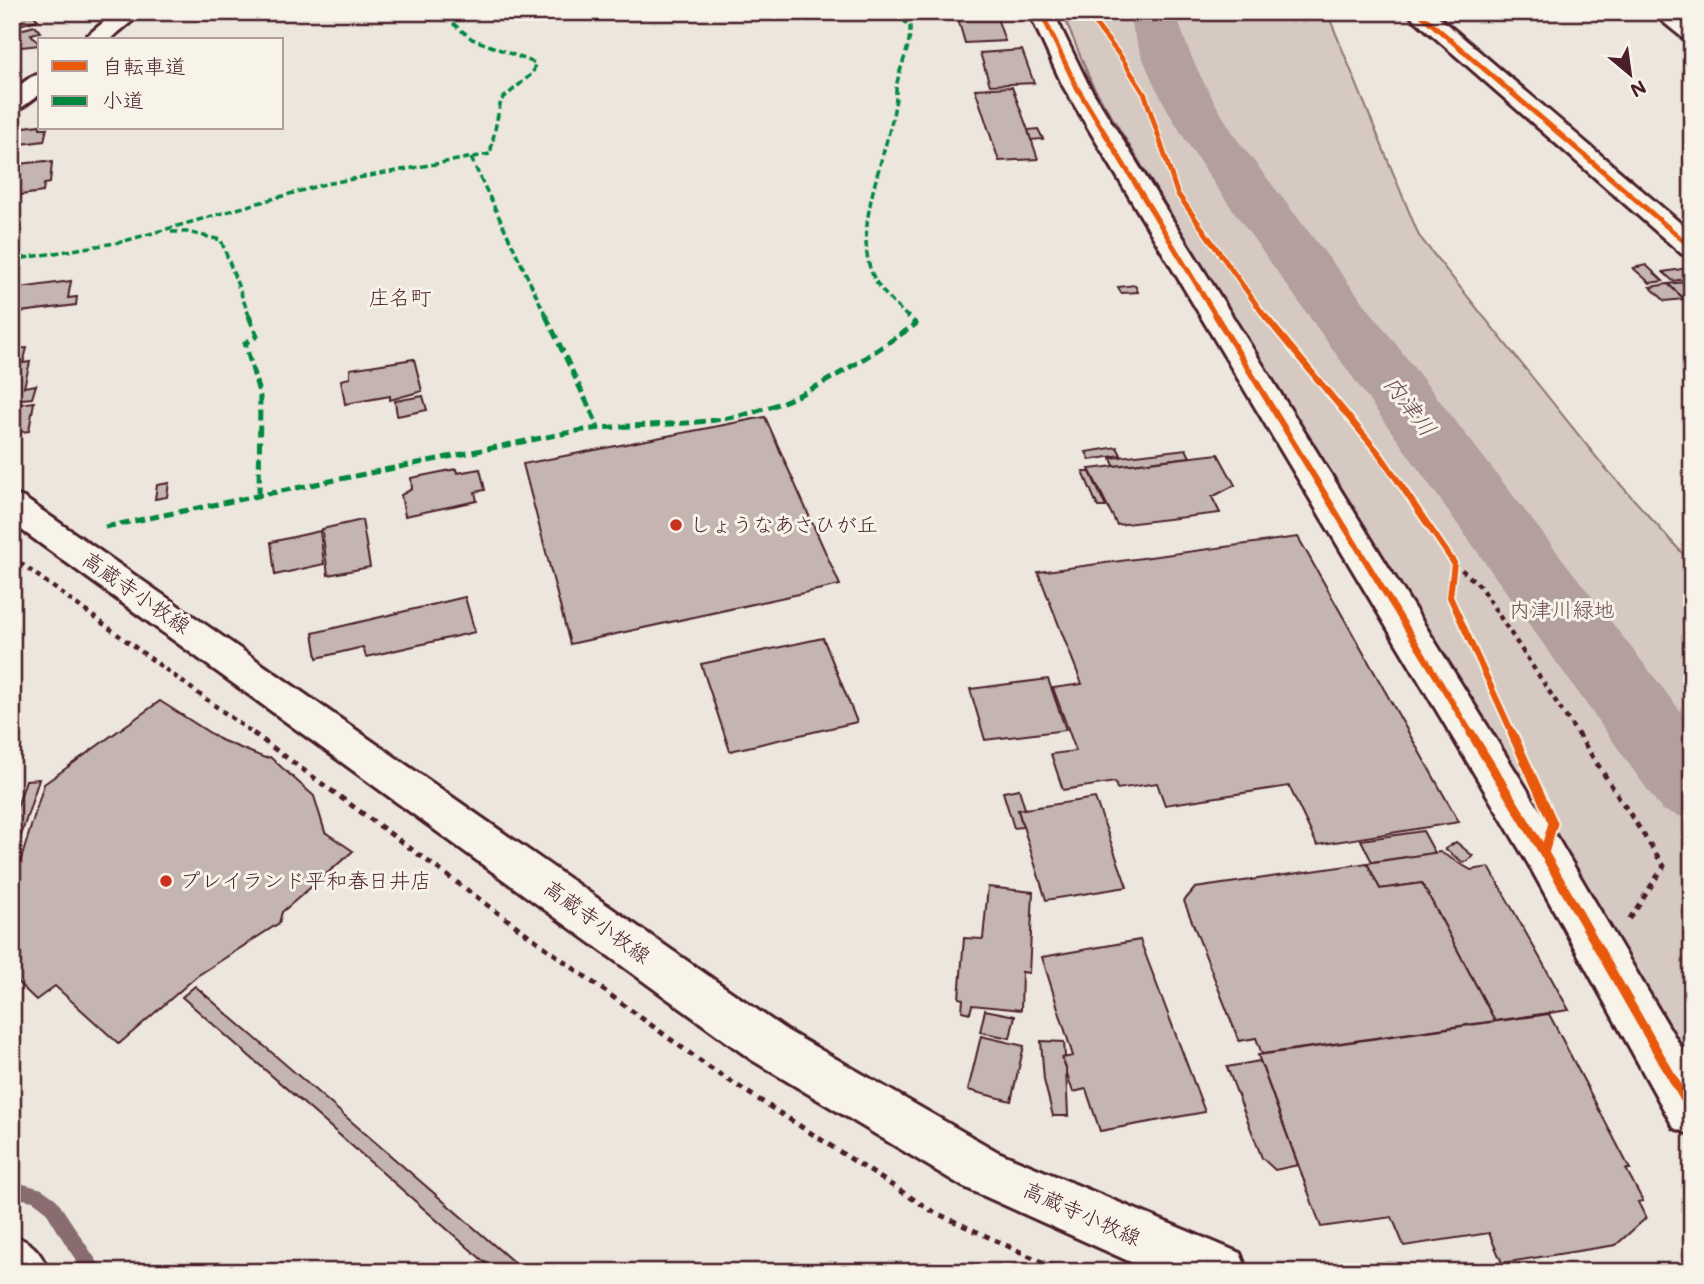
<svg xmlns="http://www.w3.org/2000/svg" width="1704" height="1284" font-family="Mali,'Klee One',sans-serif">
<style>
.green{fill:#d5c9c2;stroke:#907476;stroke-width:2}
.lines{fill:none;stroke-linecap:round;stroke-linejoin:round}
.stream{fill:#896c6f;fill-rule:evenodd}
.river{fill:#b39f9d;fill-rule:evenodd}
.building{fill:#c4b5b0;stroke:#4a1f2b;stroke-width:2}
.minor-casing{stroke:#4a1f2b;stroke-width:6}
.tertiary-casing{stroke:#4a1f2b;stroke-width:6}
.secondary-casing{stroke:#4a1f2b;stroke-width:6}
.path-far1{stroke:#4a1f2b;stroke-width:4.5;stroke-dasharray:5 5;stroke-linecap:butt}
.path{stroke:#4a1f2b;stroke-width:5;stroke-dasharray:6 6;stroke-linecap:butt}
.minor{fill:#f7f3e8;fill-rule:evenodd}
.tertiary{fill:#f7f3e8;fill-rule:evenodd}
.secondary{fill:#f7f3e8;fill-rule:evenodd}
.quiet-far1{stroke:#00873e;stroke-width:3.5;stroke-dasharray:7 3.5;stroke-linecap:butt}
.quiet{stroke:#00873e;stroke-width:5;stroke-dasharray:10 5;stroke-linecap:butt}
.cycleway-far2-casing{stroke:#f7f3e8;stroke-width:8}
.cycleway-far1-casing{stroke:#f7f3e8;stroke-width:10}
.cycleway-casing{stroke:#f7f3e8;stroke-width:13}
.cycleway-far2{stroke:#e8590c;stroke-width:5}
.cycleway-far1{stroke:#e8590c;stroke-width:6}
.cycleway{stroke:#e8590c;stroke-width:9}
.poi-dot{fill:#c8321e;stroke:#f7f3e8;stroke-width:2.5}
.labels{text-anchor:middle;stroke-width:6;stroke-linejoin:round;paint-order:stroke}
.far-quarter-label{font-size:21px;fill:#4a1f2b;stroke:#f7f3e8}
.poi-label{font-size:21px;fill:#4a1f2b;stroke:#f7f3e8;text-anchor:start}
.street-label{font-size:21px;fill:#4a1f2b;stroke:#f7f3e8}
.park-label{font-size:21px;fill:#6d4a51;stroke:#f7f3e8}
.water-label{font-size:23px;font-style:italic;fill:#6f4c53;stroke:#f7f3e8}
</style>
<rect width="100%" height="100%" fill="#ece6dd"/>
<filter id="ink" filterUnits="userSpaceOnUse"><feTurbulence type="fractalNoise" baseFrequency=".0143" numOctaves="2"/><feDisplacementMap in="SourceGraphic" scale="14" xChannelSelector="R" yChannelSelector="G"/><feConvolveMatrix kernelMatrix="1 2 1 2 8 2 1 2 1" color-interpolation-filters="sRGB"/></filter>
<g filter="url(#ink)">
<!-- green -->
<polygon class="green" points="1062,12 1327,12 1419,236 1601,463 1692,564 1692,1069 1092,84"/>
<g class="lines">
<!-- stream -->
<polygon class="stream" points="12,1181 42,1189 56,1199 104,1272 85,1272 69,1250 45,1210 33,1201 12,1197"/>
<!-- river -->
<path class="river" d="M1128,12H1176C1189,60 1212,100 1239,142L1692,726V820L1662,810L1223,196C1183,138 1145,82 1128,12Z"/>
</g>
<!-- building -->
<g class="building">
<polygon points="31,12 38,20 12,27 12,17"/>
<polygon points="956,12 995,12 1005,41 965,43"/>
<polygon points="35,26 40,32 31,34 40,45 13,48 12,32"/>
<polygon points="1022,50 1034,83 990,85 980,53"/>
<polygon points="1012,87 1028,130 1038,159 999,161 975,89"/>
<polygon points="40,125 40,128 47,128 44,141 13,145 17,128"/>
<polygon points="1038,129 1043,139 1031,140 1028,130"/>
<polygon points="45,161 52,162 50,183 44,184 43,192 12,196 12,165"/>
<polygon points="20,229 20,249 12,250 12,230"/>
<polygon points="1646,265 1663,281 1650,283 1633,268"/>
<polygon points="1688,268 1692,278 1673,281 1663,272"/>
<polygon points="71,281 68,298 77,297 76,305 12,313 12,289"/>
<polygon points="1692,281 1692,296 1683,298 1668,284"/>
<polygon points="1668,284 1683,298 1684,299 1665,301 1650,287"/>
<polygon points="1135,285 1138,292 1121,293 1118,287"/>
<polygon points="27,348 23,363 30,362 24,387 36,385 32,398 12,400 12,349"/>
<polygon points="414,359 422,391 390,400 390,396 345,404 341,380 350,378 350,369"/>
<polygon points="423,396 427,410 397,416 395,401"/>
<polygon points="34,402 29,431 12,433 12,405"/>
<polygon points="765,417 840,585 570,644 523,464"/>
<polygon points="1117,447 1121,455 1090,460 1086,452"/>
<polygon points="1186,449 1190,457 1114,466 1111,458"/>
<polygon points="1218,454 1235,485 1212,497 1220,513 1117,525 1089,469"/>
<polygon points="456,469 457,473 480,469 485,490 475,492 477,501 405,516 401,495 412,489 411,478"/>
<polygon points="1083,472 1090,472 1106,507 1098,507"/>
<polygon points="169,483 167,497 155,499 157,485"/>
<polygon points="362,520 370,567 328,575 322,529"/>
<polygon points="320,531 324,564 275,575 271,542"/>
<polygon points="1298,537 1459,822 1317,845 1289,786 1165,805 1157,783 1117,789 1115,782 1063,790 1051,754 1076,751 1053,688 1082,684 1038,572"/>
<polygon points="465,597 475,632 366,657 363,647 317,658 313,633"/>
<polygon points="823,638 857,722 730,751 701,664"/>
<polygon points="1048,679 1066,730 985,740 970,689"/>
<polygon points="160,701 221,740 265,758 270,757 314,796 325,832 353,851 282,912 279,923 197,976 119,1044 55,986 36,1000 12,977 12,889 44,784"/>
<polygon points="39,779 13,861 12,861 12,823 26,780"/>
<polygon points="1019,789 1025,809 1018,810 1023,827 1014,828 1003,792"/>
<polygon points="1095,798 1127,887 1046,900 1018,810"/>
<polygon points="1423,831 1435,853 1372,862 1361,840"/>
<polygon points="1456,842 1473,856 1464,863 1445,849"/>
<polygon points="1440,852 1471,870 1489,867 1569,1010 1495,1021 1422,883 1380,889 1367,863"/>
<polygon points="1367,863 1380,889 1422,883 1495,1021 1262,1054 1256,1038 1239,1041 1184,901 1195,888"/>
<polygon points="988,887 1033,892 1029,973 1022,972 1021,1010 972,1005 970,1013 962,1011 963,999 959,998 964,938 983,939"/>
<polygon points="1140,940 1205,1112 1100,1131 1086,1089 1073,1092 1062,1058 1073,1056 1042,957"/>
<polygon points="195,986 525,1272 496,1272 182,997"/>
<polygon points="985,1010 1015,1016 1010,1038 980,1032"/>
<polygon points="1549,1014 1630,1169 1626,1169 1643,1201 1638,1202 1646,1218 1616,1245 1502,1263 1489,1233 1404,1246 1392,1217 1321,1227 1258,1055"/>
<polygon points="981,1036 1024,1046 1011,1101 968,1090"/>
<polygon points="1041,1041 1064,1042 1065,1057 1062,1058 1066,1068 1068,1116 1053,1116 1044,1080"/>
<polygon points="1260,1061 1298,1165 1275,1170 1262,1158 1227,1067"/>
</g>
<g class="lines">
<defs>
<g id="minor">
<polygon points="1029,12 1053,12 1089,86 1559,841 1692,1066 1692,1135 1674,1128 1529,865 1063,86"/>
<polygon points="1406,12 1433,12 1692,233 1692,257 1682,254"/>
<polygon points="1651,12 1679,12 1692,22 1692,40 1683,38"/>
<path d="M12,1235C33,1243 40,1251 49,1272H12Z"/>
</g>
<g id="tertiary">
<polygon points="116,12 143,12 109,40 82,40"/>
<polygon points="40,74 40,94 21,108 12,111 12,91 31,77"/>
</g>
<polygon id="secondary" points="12,494 24,498 786,1030 998,1152 1240,1253 1248,1272 1153,1272 962,1186 752,1060 12,523"/>
</defs>
<!-- minor casing -->
<use href="#minor" class="minor-casing"/>
<!-- tertiary casing -->
<use href="#tertiary" class="tertiary-casing"/>
<!-- secondary casing -->
<use href="#secondary" class="secondary-casing"/>
<!-- path-far1 -->
<g class="path-far1">
<polyline points="12,557 255,735"/>
<polyline points="1454,563 1479,585 1578,735"/>
</g>
<!-- path -->
<g class="path">
<polyline points="253,733 707,1066 932,1211 1064,1272"/>
<polyline points="1577,733 1664,866 1629,920"/>
</g>
<!-- minor -->
<use href="#minor" class="minor"/>
<!-- tertiary -->
<use href="#tertiary" class="tertiary"/>
<!-- secondary -->
<use href="#secondary" class="secondary"/>
<!-- quiet-far1 -->
<g class="quiet-far1">
<path d="M894,12L910,26C911,47 901,63 897,83C895,90 897,97 895,104C888,152 855,220 870,268C876,288 894,304 909,318"/>
<polyline points="471,158 547,318"/>
<polyline points="171,232 187,232 221,240 250,318"/>
<polyline points="12,260 121,242 325,184 490,154 501,100 533,73 535,63 472,39 439,12"/>
</g>
<!-- quiet -->
<g class="quiet">
<polyline points="249,316 257,336 245,343 260,396 259,496"/>
<polyline points="546,316 598,426"/>
<path d="M105,527C257,496 409,465 561,434C618,422 676,428 734,417C800,404 861,361 916,324L907,316"/>
</g>
<defs>
<g id="cycleway-far2">
<polyline points="1041,12 1076,86 1217,318"/>
<polyline points="1086,12 1121,57 1145,95 1177,193 1266,318"/>
<polyline points="1418,12 1692,248"/>
</g>
<g id="cycleway-far1">
<polyline points="1216,316 1472,735"/>
<polyline points="1265,316 1381,456 1454,563 1450,597 1513,735"/>
</g>
<g id="cycleway">
<polyline points="1471,733 1544,853 1692,1112"/>
<polyline points="1512,733 1553,823 1544,853"/>
</g>
</defs>
<!-- cycleway-far2 casing -->
<use href="#cycleway-far2" class="cycleway-far2-casing"/>
<!-- cycleway-far1 casing -->
<use href="#cycleway-far1" class="cycleway-far1-casing"/>
<!-- cycleway casing -->
<use href="#cycleway" class="cycleway-casing"/>
<!-- cycleway-far2 -->
<use href="#cycleway-far2" class="cycleway-far2"/>
<!-- cycleway-far1 -->
<use href="#cycleway-far1" class="cycleway-far1"/>
<!-- cycleway -->
<use href="#cycleway" class="cycleway"/>
</g>
</g>
<!-- markers -->
<g class="poi-dot">
<circle cx="676" cy="525" r="7"/>
<circle cx="166" cy="881" r="7"/>
</g>
<g class="labels">
<!-- far-quarter labels -->
<g class="far-quarter-label">
<text x="400" y="305">庄名町</text>
</g>
<!-- poi labels -->
<g class="poi-label">
<text x="690" y="532">しょうなあさひが丘</text>
<text x="180" y="888">プレイランド平和春日井店</text>
</g>
<!-- street labels -->
<g class="street-label">
<text transform="translate(136 593) rotate(35)" y="7">高蔵寺小牧線</text>
<text transform="translate(597 922) rotate(36)" y="7">高蔵寺小牧線</text>
<text transform="translate(1082 1214) rotate(24)" y="7">高蔵寺小牧線</text>
</g>
<!-- park labels -->
<g class="park-label">
<text x="1562" y="617">内津川緑地</text>
</g>
<!-- water labels -->
<g class="water-label">
<text transform="translate(1410 406) rotate(53)" y="8">内津川</text>
</g>
</g>
<!-- margin -->
<rect width="1704" height="1284" fill="none" stroke="#f7f3e8" stroke-width="42"/>
<rect x="21" y="21" width="1662" height="1242" fill="none" stroke="#4a1f2b" stroke-width="2.5" filter="url(#ink)"/>
<!-- legend -->
<rect x="38" y="38" width="245" height="91" fill="#f7f3e8" stroke="#b29e9c" stroke-width="2"/>
<rect x="52" y="61" width="35" height="10" fill="#e8590c" stroke="#b29e9c" stroke-width="2"/>
<text x="102" y="74" font-size="21" fill="#4a1f2b">自転車道</text>
<rect x="52" y="96" width="35" height="10" fill="#00873e" stroke="#b29e9c" stroke-width="2"/>
<text x="102" y="108" font-size="21" fill="#4a1f2b">小道</text>
<!-- north arrow -->
<g transform="translate(1630 74) rotate(151)" stroke="#f7f3e8" stroke-width="5" paint-order="stroke">
<path d="M0-5L12 26L0 18L-12 26Z" fill="#4a1f2b"/>
<text y="-10" font-size="19" font-weight="bold" text-anchor="middle" fill="#4a1f2b">N</text>
</g>
</svg>
